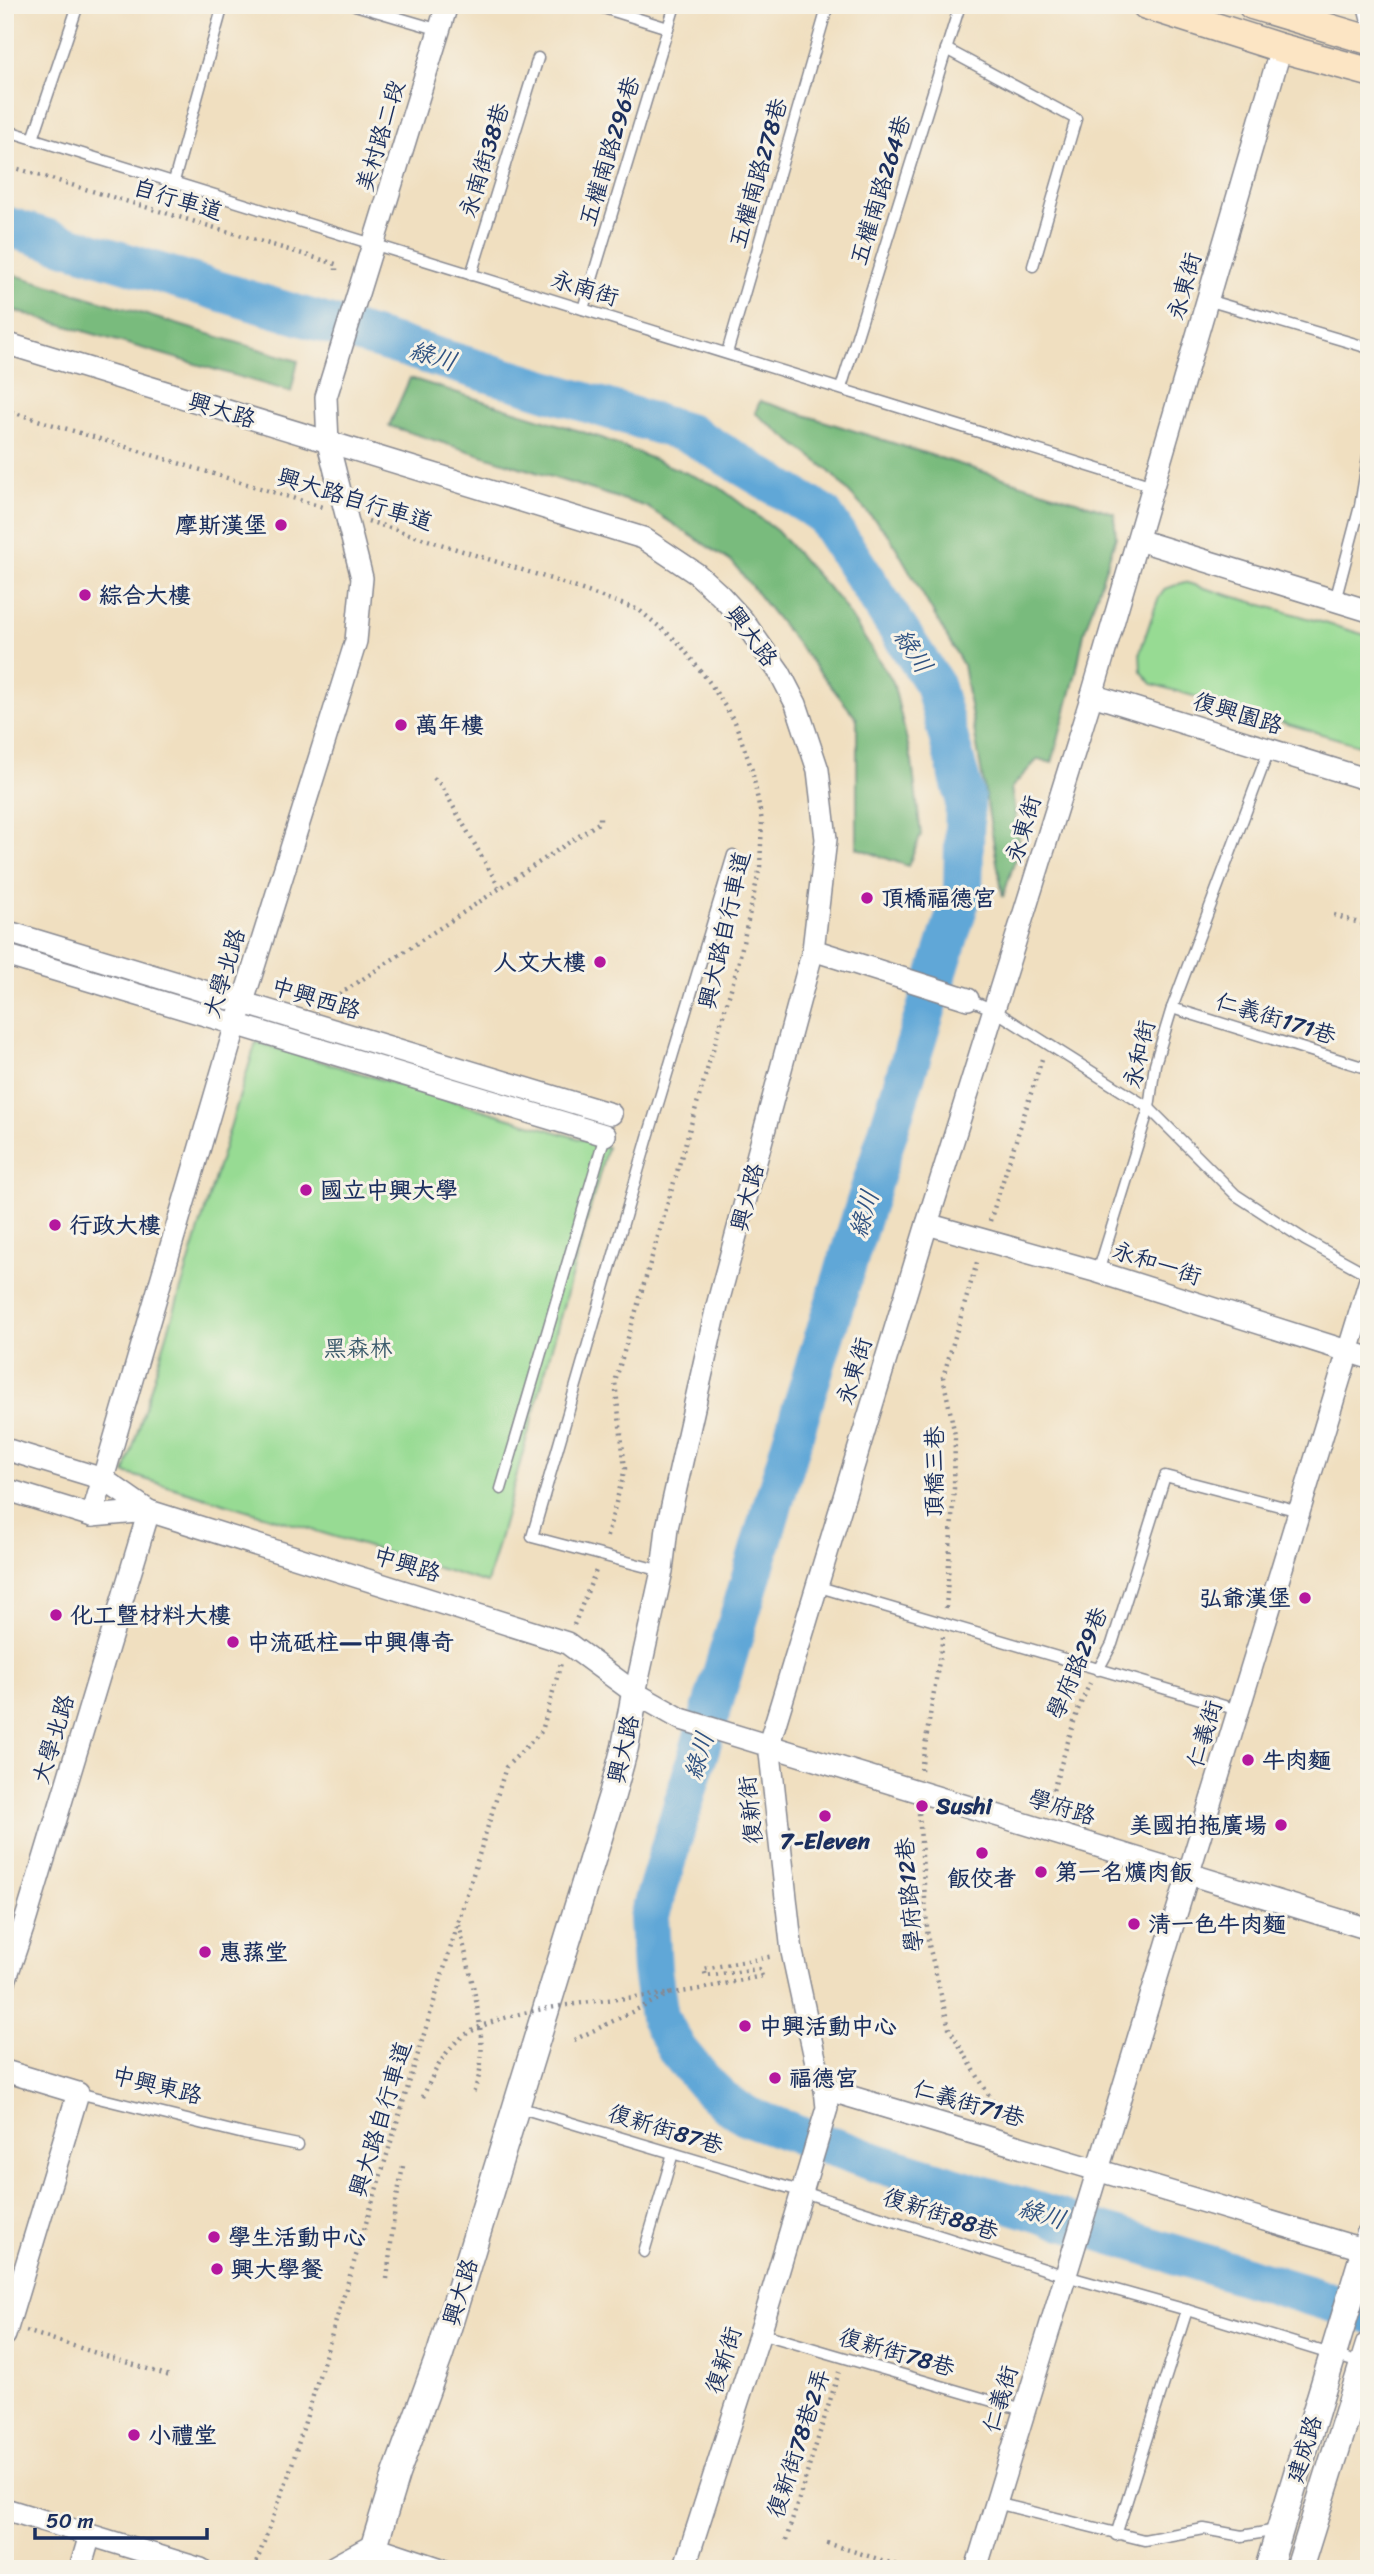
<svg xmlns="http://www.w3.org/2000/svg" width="1374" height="2574" font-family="Sriracha,'LXGW WenKai TC',sans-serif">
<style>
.green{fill:#97db93;stroke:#598578;stroke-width:2}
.forest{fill:#79bb7d;stroke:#4a756e;stroke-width:2}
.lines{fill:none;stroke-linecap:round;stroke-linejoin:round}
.river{stroke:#60a7d7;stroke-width:40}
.service-casing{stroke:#86878f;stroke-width:13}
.minor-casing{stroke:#86878f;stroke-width:24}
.tertiary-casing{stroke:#86878f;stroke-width:29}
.secondary-casing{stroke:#86878f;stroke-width:31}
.path{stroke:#86878f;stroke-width:4.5;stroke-dasharray:2 5;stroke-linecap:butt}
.service{stroke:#fff;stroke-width:10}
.minor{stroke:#fff;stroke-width:21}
.tertiary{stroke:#fff;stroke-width:26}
.secondary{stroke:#fce5c4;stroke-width:28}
.path-bridge{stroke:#86878f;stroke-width:4.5;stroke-dasharray:2 5;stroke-linecap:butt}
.poi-dot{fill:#b5179e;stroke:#f7f3e8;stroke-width:2.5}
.labels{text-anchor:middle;stroke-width:6;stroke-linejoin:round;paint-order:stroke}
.street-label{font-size:23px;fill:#1b2f5e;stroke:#f7f3e8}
.poi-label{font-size:23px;font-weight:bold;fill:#1b2f5e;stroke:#f7f3e8;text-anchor:start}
.park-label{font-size:23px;fill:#3a5a6b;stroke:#f7f3e8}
.water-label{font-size:24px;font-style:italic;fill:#305382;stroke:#f7f3e8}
</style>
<rect width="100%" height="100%" fill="#f7f3e8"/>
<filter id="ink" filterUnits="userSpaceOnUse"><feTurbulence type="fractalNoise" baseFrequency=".0143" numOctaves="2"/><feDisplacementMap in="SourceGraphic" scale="14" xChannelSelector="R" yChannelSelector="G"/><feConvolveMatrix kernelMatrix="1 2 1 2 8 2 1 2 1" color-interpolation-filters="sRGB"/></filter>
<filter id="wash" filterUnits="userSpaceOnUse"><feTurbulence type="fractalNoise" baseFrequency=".00686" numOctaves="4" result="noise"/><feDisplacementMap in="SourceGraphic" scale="28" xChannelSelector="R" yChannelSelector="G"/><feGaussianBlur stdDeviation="1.57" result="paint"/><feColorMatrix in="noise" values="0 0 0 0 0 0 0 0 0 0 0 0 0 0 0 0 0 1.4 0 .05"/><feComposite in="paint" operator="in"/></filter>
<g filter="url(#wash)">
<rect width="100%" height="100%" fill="#f0dfc0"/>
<!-- green -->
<g class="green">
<polygon points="1184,582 1369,636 1369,748 1152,684 1141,671 1140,652 1158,599 1165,589"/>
<polygon points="256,1042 607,1147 487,1583 125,1473"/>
</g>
<!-- forest -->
<g class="forest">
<polygon points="5,272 298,361 291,392 5,308"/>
<polygon points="410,378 602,438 718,486 777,531 841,602 893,682 912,762 921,835 908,866 857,848 857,719 733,563 647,507 389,426"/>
<polygon points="760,401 1114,513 1116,537 1084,633 1076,673 1052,763 1038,759 1011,788 1020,845 1003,897 963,665 889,535 827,469 755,413"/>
</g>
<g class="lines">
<!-- river -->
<polyline class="river" points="5,226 690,434 823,514 934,684 965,798 963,891 800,1414 649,1918 652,1970 659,2017 678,2051 705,2083 726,2103 749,2117 878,2163 1369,2314"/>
</g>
</g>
<g filter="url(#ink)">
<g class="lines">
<defs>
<g id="service">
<polyline points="355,5 440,30"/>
<polyline points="594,5 668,28"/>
<polyline points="1363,5 1369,30"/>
<polyline points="946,49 1076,119 1033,266"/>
<polyline points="5,130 1153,486"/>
<polyline points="33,139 78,5"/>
<polyline points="174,181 223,5"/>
<polyline points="471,275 538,58"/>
<polyline points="1207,300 1369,348"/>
<polyline points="583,309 675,5"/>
<polyline points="727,353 828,5"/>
<polyline points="841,388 960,5"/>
<polyline points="1335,601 1360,506 1369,451"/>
<polyline points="968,999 994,1010 1149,1108 1236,1195 1305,1240 1369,1275"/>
<polyline points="1172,1008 1369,1069"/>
<polyline points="1098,1272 1149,1108 1155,1064 1172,1008 1269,750"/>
<polyline points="501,1489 606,1132"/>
<polyline points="662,1571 532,1537 648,1137 733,855"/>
<polyline points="816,1586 1238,1710"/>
<polyline points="1098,1670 1112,1644 1165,1476 1299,1511"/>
<polyline points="78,2093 244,2134 298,2145"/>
<polyline points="518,2107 803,2192 1066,2276 1187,2310 1363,2364"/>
<polyline points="644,2252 673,2153"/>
<polyline points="760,2333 1023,2410"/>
<polyline points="996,2503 1144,2540 1204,2529 1242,2536 1277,2530"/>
<polyline points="1116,2535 1187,2310"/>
</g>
<g id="minor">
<polyline points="5,343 643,538 697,574 720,595 742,619 780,673 796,704 818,770 826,839 813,950 717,1306 667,1528 662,1571 635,1693"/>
<polyline points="1138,540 1369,611"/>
<polyline points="1092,695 1369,780"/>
<polyline points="5,931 611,1114"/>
<polyline points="813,950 968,999"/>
<polyline points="5,955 605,1135"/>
<polyline points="927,1224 1098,1272 1369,1358"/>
<polyline points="5,1449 103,1479 149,1511 567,1643 635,1693 681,1719 1369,1929"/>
<polyline points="5,1489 92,1516 149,1511"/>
<polyline points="92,1516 236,1024 356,641 362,578 328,443 326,397 447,5"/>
<polyline points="5,1981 24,1925 149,1511"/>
<polyline points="5,2071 78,2093 5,2335"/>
<polyline points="825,2089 1369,2251"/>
<polyline points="5,2509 201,2569"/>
<polyline points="375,2547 441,2569"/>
<polyline points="80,2569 90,2535"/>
<polyline points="684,2569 760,2333 827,2108 825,2089 815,2058 792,1952 769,1744 927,1224 1092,695 1281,48"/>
<polyline points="976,2569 1369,1283"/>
</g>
<g id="tertiary">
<polyline points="335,2569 375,2547"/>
<polyline points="367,2569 396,2474 440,2354 612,1795 625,1747 635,1693"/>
<polyline points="1268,2569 1369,2236"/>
<polyline points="1299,2569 1369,2345"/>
</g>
<g id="secondary">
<polyline points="1146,5 1281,48 1369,72"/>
<polyline points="1252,5 1369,40"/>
</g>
</defs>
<!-- service casing -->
<use href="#service" class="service-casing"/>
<!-- minor casing -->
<use href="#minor" class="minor-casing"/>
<!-- tertiary casing -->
<use href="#tertiary" class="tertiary-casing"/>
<!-- secondary casing -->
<use href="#secondary" class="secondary-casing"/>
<!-- path -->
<g class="path">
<polyline points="5,165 336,264 336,270"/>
<polyline points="5,410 322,507"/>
<polyline points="368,521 554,580 639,610 678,642 710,683 735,722 752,770 762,821 760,867 738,965 615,1382 625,1469 606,1540"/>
<polyline points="434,778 441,785 499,887"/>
<polyline points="1334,915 1369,926"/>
<polyline points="322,1006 600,822 600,813"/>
<polyline points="990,1221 1042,1059"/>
<polyline points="946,1608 954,1488 955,1435 943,1377 978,1259"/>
<polyline points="574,1625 597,1568"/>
<polyline points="921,1770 943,1637"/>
<polyline points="1047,1810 1077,1712 1090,1683"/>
<polyline points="919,1813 928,1941 949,2028 1003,2119"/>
<path d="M459,1925C468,1966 487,2030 480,2070C479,2079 475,2088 472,2096"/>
<polyline points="762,1976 759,1969 706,1976 704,1969 774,1956"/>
<polyline points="574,2040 671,1993"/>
<polyline points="387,2279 395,2208 403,2166"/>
<polyline points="26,2331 173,2377"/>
<polyline points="786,2540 839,2372"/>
<polyline points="827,2543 910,2569"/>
<polyline points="254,2569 289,2474 506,1767 542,1731 561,1663"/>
</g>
<!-- service -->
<use href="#service" class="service"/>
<!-- minor -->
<use href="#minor" class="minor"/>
<!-- tertiary -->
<use href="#tertiary" class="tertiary"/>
<!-- secondary -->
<use href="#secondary" class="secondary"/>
<!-- path-bridge -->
<path class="path-bridge" d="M423,2097C431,2078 441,2057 456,2042C497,2003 631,2000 688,1991C713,1987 737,1981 762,1976"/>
</g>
</g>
<!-- markers -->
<g class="poi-dot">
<circle cx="281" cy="525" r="7"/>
<circle cx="85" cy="595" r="7"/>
<circle cx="401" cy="725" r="7"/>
<circle cx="867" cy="898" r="7"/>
<circle cx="600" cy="962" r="7"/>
<circle cx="306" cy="1190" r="7"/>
<circle cx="55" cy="1225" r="7"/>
<circle cx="1305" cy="1598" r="7"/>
<circle cx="56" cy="1615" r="7"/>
<circle cx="233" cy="1642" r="7"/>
<circle cx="1248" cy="1760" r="7"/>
<circle cx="922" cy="1806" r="7"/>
<circle cx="825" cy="1816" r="7"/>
<circle cx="1281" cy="1825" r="7"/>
<circle cx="982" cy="1853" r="7"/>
<circle cx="1041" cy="1872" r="7"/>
<circle cx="1134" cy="1924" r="7"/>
<circle cx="205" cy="1952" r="7"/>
<circle cx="745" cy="2026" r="7"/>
<circle cx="775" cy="2078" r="7"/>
<circle cx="214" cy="2237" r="7"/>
<circle cx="217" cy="2269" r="7"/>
<circle cx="134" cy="2435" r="7"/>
</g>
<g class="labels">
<!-- street labels -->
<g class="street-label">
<text transform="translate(380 136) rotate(-73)" y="8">美村路二段</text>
<text transform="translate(609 151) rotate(-73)" y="8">五權南路296巷</text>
<text transform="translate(484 160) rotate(-73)" y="8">永南街38巷</text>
<text transform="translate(758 173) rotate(-74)" y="8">五權南路278巷</text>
<text transform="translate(880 190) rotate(-73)" y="8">五權南路264巷</text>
<text transform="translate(178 199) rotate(17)" y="8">自行車道</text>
<text transform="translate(1184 286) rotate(-74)" y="8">永東街</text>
<text transform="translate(585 288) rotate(17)" y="8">永南街</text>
<text transform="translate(222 410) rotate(17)" y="8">興大路</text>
<text transform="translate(355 499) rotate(17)" y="8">興大路自行車道</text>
<text transform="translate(752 636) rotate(53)" y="8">興大路</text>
<text transform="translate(1238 713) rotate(17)" y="8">復興園路</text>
<text transform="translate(1023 829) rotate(-73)" y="8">永東街</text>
<text transform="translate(724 930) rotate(-77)" y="8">興大路自行車道</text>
<text transform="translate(224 973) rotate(-73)" y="8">大學北路</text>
<text transform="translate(316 998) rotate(17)" y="8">中興西路</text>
<text transform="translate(1276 1018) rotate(17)" y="8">仁義街171巷</text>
<text transform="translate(1139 1054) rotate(-77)" y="8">永和街</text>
<text transform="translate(747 1197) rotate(-75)" y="8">興大路</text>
<text transform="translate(1157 1263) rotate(18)" y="8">永和一街</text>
<text transform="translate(854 1371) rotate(-73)" y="8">永東街</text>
<text transform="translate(934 1472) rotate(-90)" y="8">頂橋三巷</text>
<text transform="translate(407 1564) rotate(17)" y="8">中興路</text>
<text transform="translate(1077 1663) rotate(-67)" y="8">學府路29巷</text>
<text transform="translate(1204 1734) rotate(-73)" y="8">仁義街</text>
<text transform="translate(53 1739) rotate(-73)" y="8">大學北路</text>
<text transform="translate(623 1749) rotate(-77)" y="8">興大路</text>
<text transform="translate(1062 1807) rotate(17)" y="8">學府路</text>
<text transform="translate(750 1810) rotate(-96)" y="8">復新街</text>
<text transform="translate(909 1895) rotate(-95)" y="8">學府路12巷</text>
<text transform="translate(157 2085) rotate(14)" y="8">中興東路</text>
<text transform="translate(969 2103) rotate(16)" y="8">仁義街71巷</text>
<text transform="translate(380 2119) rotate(-73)" y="8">興大路自行車道</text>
<text transform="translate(666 2129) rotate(17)" y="8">復新街87巷</text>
<text transform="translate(941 2214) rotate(18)" y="8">復新街88巷</text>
<text transform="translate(460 2292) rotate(-73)" y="8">興大路</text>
<text transform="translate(897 2352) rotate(16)" y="8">復新街78巷</text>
<text transform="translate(723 2360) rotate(-72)" y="8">復新街</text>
<text transform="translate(1000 2399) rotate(-73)" y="8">仁義街</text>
<text transform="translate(798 2443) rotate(-72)" y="8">復新街78巷2弄</text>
<text transform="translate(1304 2449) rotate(-73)" y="8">建成路</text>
</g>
<!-- poi labels -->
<g class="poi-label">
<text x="267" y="533" text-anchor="end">摩斯漢堡</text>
<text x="99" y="603">綜合大樓</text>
<text x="415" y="733">萬年樓</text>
<text x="881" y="906">頂橋福德宮</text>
<text x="586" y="970" text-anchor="end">人文大樓</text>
<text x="320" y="1198">國立中興大學</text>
<text x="69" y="1233">行政大樓</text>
<text x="1291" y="1606" text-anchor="end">弘爺漢堡</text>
<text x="70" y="1623">化工暨材料大樓</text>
<text x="247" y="1650">中流砥柱—中興傳奇</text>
<text x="1262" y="1768">牛肉麵</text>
<text x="936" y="1814">Sushi</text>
<text x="1267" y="1833" text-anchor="end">美國拍拖廣場</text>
<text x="825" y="1849" text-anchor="middle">7-Eleven</text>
<text x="1055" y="1880">第一名爌肉飯</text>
<text x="982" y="1886" text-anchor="middle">飯佼者</text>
<text x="1148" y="1932">清一色牛肉麵</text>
<text x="219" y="1960">惠蓀堂</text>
<text x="759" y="2034">中興活動中心</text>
<text x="789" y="2086">福德宮</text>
<text x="228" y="2245">學生活動中心</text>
<text x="231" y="2277">興大學餐</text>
<text x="148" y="2443">小禮堂</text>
</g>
<!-- park labels -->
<g class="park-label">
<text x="358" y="1356">黑森林</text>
</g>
<!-- water labels -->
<g class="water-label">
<text transform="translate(433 356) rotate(17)" y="8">綠川</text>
<text transform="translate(913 651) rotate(57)" y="8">綠川</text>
<text transform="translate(864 1214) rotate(-73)" y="8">綠川</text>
<text transform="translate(699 1756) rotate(-73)" y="8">綠川</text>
<text transform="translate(1042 2214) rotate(17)" y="8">綠川</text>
</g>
</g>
<!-- margin -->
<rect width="1374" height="2574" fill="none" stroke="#f7f3e8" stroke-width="28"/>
<!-- scale -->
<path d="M35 2528v10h172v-10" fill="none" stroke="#1b2f5e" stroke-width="3.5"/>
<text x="46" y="2528" font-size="21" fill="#1b2f5e" stroke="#f7f3e8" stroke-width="5" paint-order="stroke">50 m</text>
</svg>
